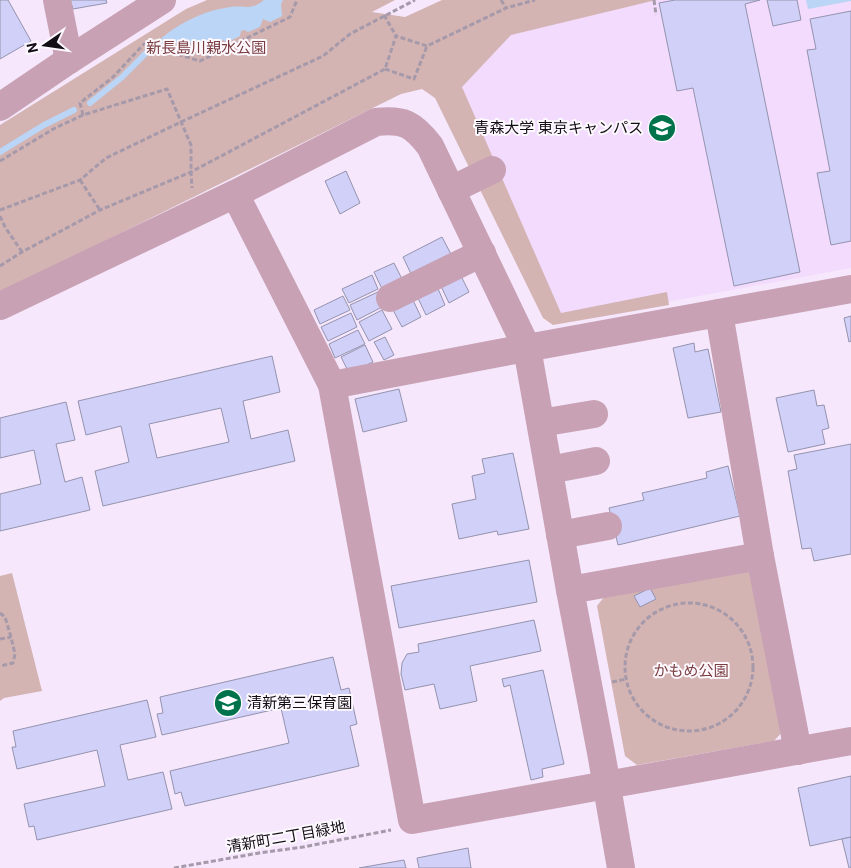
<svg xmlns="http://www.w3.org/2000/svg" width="851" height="868" font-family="Roboto,'Noto Sans JP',sans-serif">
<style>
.built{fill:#f2dbfc}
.green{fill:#d3b4b3}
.water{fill:#bbd5f7}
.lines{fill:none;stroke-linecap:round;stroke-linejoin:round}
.stream{stroke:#bbd5f7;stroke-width:6}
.building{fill:#d0d0f8;stroke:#9493ae;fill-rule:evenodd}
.path{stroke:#a599aa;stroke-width:3;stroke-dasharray:5 2.5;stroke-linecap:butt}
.minor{stroke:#c8a1b4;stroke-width:28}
.labels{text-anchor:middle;stroke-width:4;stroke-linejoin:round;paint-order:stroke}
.park-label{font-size:15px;fill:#7a3d40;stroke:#fdf9fe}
.poi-label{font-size:15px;fill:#130d15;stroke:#fdf9fe;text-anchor:end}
.street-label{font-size:15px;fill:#130d15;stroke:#fdf9fe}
</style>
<rect width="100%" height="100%" fill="#f6e7fc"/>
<!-- built -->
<polygon class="built" points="649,0 851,0 851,268 559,322 455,86 511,29"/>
<!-- green -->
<g class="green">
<polygon points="207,0 395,0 372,12 405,17 442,0 656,0 511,35 462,87 561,313 667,292 669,305 553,325 543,318 435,98 422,89 401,94 0,293 0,125 186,9"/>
<polygon points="743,568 756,576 783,731 774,741 637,765 625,756 597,606 607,593"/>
<polygon points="12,573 42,691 4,698 0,701 0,576"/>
</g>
<!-- water -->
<g class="water">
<path d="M264,0H283L281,4L282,16L270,22L263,19L260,27L248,32L245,30L241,31L240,36L228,42L222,40L209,46L187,43H174L161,45L157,42C177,24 204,10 231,7C245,5 251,11 264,0Z"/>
<polygon points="806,0 851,0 851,1 808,9"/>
</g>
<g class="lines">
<!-- stream -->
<g class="stream">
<polyline points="90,103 121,78 149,50"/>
<polyline points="0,152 44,125 74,110"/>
</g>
</g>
<!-- building -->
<g class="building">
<polygon points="0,0 8,0 31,41 0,59"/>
<polygon points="70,0 106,0 107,3 73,9"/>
<polygon points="675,0 760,0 745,4 800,272 734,286 693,88 677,91 659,3"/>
<polygon points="767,0 797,0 801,20 773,26"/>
<polygon points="851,11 851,241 831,245 817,173 830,171 807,50 816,49 810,19"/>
<polygon points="346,171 360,203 340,214 325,181"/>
<polygon points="442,237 453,258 413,278 403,257"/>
<polygon points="394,263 404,283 384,293 374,272"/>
<polygon points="459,272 469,292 449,303 439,282"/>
<polygon points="372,275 378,289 349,303 342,289"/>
<polygon points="436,284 445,305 426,315 416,294"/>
<polygon points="380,291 386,305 357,320 350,305"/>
<polygon points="343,296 350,310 320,324 314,310"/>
<polygon points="411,296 421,317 402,327 391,306"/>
<polygon points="382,310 392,329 369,341 359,322"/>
<polygon points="351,313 357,327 328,341 321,327"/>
<polygon points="851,316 851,341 849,342 844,318"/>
<polygon points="358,330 365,344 335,358 329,344"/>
<polygon points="385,337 394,355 384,360 374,342"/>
<polygon points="694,343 695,352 708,349 721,412 688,418 673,348"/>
<polygon points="365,345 373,362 349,373 341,357"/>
<path d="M272,356L280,392L243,401L251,439L288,430L295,461L103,506L95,471L129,462L121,426L86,435L78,401ZM221,408L229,442L157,458L149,424Z"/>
<polygon points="399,389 407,421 363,432 355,399"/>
<polygon points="814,390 817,406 824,405 829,428 822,430 825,444 788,452 776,398"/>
<polygon points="66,402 75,440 56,444 65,482 82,477 90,510 0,531 0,494 41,484 34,450 0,458 0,418"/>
<polygon points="851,444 851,554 814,561 811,548 802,549 788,471 797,469 794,455"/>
<polygon points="513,453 529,529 498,535 497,531 459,539 452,504 476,499 472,476 485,473 482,459"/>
<polygon points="728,466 740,516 618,545 609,508 644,500 642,493 707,478 706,472"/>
<polygon points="529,560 537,602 399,628 391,586"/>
<polygon points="650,588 656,599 640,607 634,596"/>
<polygon points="534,620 541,651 470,666 477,701 440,709 434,684 405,690 401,674 402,663 407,654 419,652 418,644"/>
<polygon points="333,657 341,690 349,688 357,724 350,726 359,766 185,806 181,792 175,794 170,771 289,743 281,708 162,735 157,714 163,713 160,697"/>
<polygon points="543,670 564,764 542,769 543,777 531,780 510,685 504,687 502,679"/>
<polygon points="147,700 156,737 120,745 128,780 163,772 172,809 37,840 34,826 29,827 24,804 105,786 97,750 17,769 12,747 16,747 13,731"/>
<polygon points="851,776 851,837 810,846 798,788"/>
<polygon points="851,837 851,868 849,868 842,839"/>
<polygon points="468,848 471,868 419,868 417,858"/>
<polygon points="404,860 406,868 359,868"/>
</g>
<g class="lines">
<!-- path -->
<g class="path">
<polyline points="501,0 506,8"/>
<polyline points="654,0 656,15"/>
<polyline points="384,15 396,36"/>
<polyline points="385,69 414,79 427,46"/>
<polyline points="83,115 80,103 113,77 144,44 200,61 290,17 297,0"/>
<polyline points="0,161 55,128 83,115 167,89 191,145 191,172 192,188"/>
<polyline points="80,180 100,210"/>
<polyline points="0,210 80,180 106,158 181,122 323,56 350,34 415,0"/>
<polyline points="0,216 5,227 22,252"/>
<polyline points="0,266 22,252 100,210 191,172 385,69 396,36 427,46 506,8 535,0"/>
<circle cx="689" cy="667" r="64"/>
<polyline points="0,613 5,617 11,637 15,654 13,663 0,666"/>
<polyline points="0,639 11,637"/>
<polyline points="612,682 626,679"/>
<polyline points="174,868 259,853 303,847 391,830"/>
</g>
<!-- minor -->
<g class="minor">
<polyline points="57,0 69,60"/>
<polyline points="0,107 69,60 162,0"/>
<polyline points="451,190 492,170"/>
<polyline points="235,194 332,385 412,820 851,741"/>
<polyline points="390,298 482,253"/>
<path d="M0,306L235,194L376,122C404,119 413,124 430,146L527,348L570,590L602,758L621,868"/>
<polyline points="719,313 760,556 798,751"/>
<polyline points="332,385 499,353 851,289"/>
<polyline points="541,423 594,414"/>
<polyline points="549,470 596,461"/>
<polyline points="560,535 608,526"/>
<polyline points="570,590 760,556"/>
</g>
</g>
<!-- icons -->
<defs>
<symbol id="university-disc" viewBox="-11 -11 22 22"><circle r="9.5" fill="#00734d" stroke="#fdf9fe"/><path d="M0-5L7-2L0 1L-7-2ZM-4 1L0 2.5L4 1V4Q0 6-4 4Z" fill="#fff"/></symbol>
<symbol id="school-disc" viewBox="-11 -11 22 22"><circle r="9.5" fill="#00734d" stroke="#fdf9fe"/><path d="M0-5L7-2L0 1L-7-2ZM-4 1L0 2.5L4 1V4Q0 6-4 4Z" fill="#fff"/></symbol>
</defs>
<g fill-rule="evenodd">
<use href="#university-disc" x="646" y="112" width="32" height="32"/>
<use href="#school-disc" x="212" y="687" width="32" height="32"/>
</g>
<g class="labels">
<!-- park labels -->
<g class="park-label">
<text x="206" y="53">新長島川親水公園</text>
<text x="691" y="676">かもめ公園</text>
</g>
<!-- poi labels -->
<g class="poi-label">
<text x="643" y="133">青森大学 東京キャンパス</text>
<text x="247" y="708" text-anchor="start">清新第三保育園</text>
</g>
<!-- street labels -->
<g class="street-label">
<text transform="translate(286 837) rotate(-10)" y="5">清新町二丁目緑地</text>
</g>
</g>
<!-- north arrow -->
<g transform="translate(45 45) rotate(257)" stroke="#fdf9fe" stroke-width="4" paint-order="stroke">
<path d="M0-4L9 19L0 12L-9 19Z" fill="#130d15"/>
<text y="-8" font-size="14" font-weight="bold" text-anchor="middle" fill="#130d15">N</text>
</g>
</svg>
